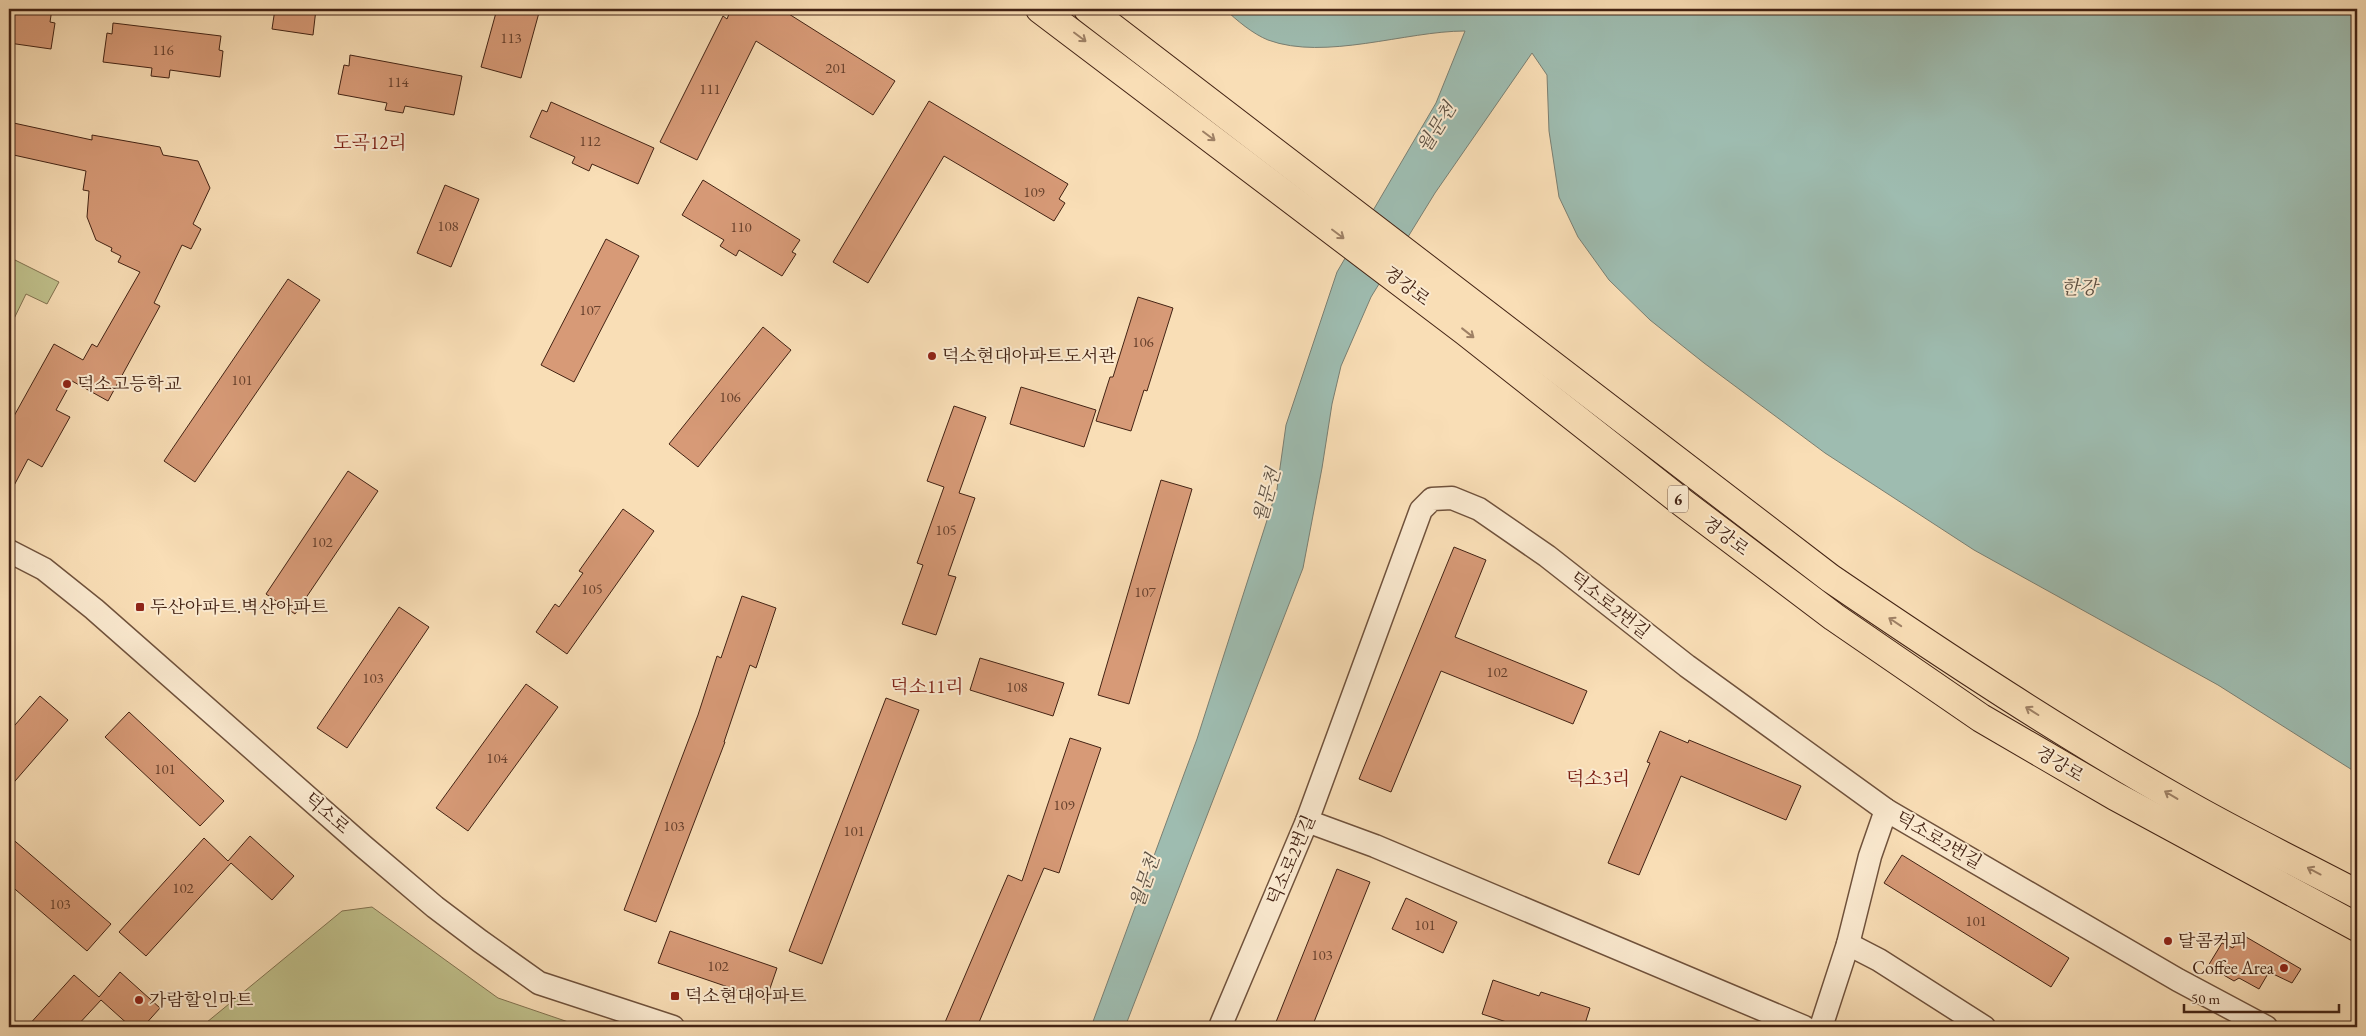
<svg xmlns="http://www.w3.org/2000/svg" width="2366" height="1036" font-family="'EB Garamond','Noto Serif KR',serif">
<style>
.green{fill:#c0c18c;stroke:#827250}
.water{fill:#9ebcb0;stroke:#7a7f72}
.building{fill:#d79a77;stroke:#432314}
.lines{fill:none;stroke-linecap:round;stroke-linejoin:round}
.minor-casing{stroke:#70523c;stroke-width:25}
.primary-casing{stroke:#432314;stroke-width:30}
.minor{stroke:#fbead0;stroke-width:22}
.primary{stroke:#f9deb6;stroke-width:28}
.oneway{stroke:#9e8065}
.poi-dot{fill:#8f2418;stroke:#fbead0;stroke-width:2}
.labels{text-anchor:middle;stroke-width:4;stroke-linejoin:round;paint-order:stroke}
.number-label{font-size:15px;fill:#68412d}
.shield{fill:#fbead0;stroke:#7a5f4c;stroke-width:1}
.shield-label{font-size:16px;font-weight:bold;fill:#432314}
.street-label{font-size:18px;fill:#432314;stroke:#fbead0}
.poi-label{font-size:18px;fill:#432314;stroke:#fbead0;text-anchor:start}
.water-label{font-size:19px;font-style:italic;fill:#5e5143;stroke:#fbead0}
.neighbourhood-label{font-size:19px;fill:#7a1f14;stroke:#fbead0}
</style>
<rect width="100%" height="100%" fill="#f9deb6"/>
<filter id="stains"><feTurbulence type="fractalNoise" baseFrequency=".004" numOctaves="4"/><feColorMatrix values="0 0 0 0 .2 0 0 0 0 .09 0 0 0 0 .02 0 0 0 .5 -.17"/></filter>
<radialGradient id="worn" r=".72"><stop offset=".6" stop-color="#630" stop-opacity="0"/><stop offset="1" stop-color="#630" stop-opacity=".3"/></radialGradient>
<!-- green -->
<g class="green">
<polygon points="9,257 59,282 47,304 26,294 9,329"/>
<polygon points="372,907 498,998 583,1027 201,1027 342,911"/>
</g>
<!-- water -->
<path class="water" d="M1225,9H2357V773L2218,685L1974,550L1825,453L1704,363L1650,320L1609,280L1578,237L1559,197L1549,131L1547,75L1532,53L1435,193L1371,297L1341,366L1332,404L1322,468L1303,568L1125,1027H1091L1197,739L1277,489L1286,425L1337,272L1436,103L1465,31C1406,31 1325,61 1268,40C1253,34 1236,20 1225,9Z"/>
<!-- building -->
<g class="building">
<polygon points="9,9 52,9 50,22 55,23 51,49 9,43"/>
<polygon points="275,9 316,9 313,35 272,29"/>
<polygon points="497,9 540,9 521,78 481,67"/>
<polygon points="731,9 781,9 895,81 873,115 756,41 697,160 660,142 723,16 727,19"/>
<polygon points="113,23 221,36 219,50 223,51 220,77 170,70 169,78 151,76 152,68 103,62 107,33 112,34"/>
<polygon points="350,55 462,76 454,115 405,106 403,113 385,110 387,103 338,94 344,65 349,66"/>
<polygon points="929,101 1068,184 1059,199 1065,203 1054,221 944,156 868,283 833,262"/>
<polygon points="551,102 654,148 638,184 592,164 589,171 572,163 575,157 530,137 542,110 547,112"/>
<polygon points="9,122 92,140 92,135 160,147 163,155 198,161 210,188 193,224 201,229 191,249 182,245 154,303 160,306 108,401 72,381 56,410 70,417 42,467 28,459 9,495 9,425 54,344 83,360 92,344 97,347 140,272 118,262 121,256 111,251 112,248 96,240 87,217 89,191 83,190 86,171 9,154"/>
<polygon points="703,180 800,240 792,252 796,254 782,276 739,250 736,256 720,246 724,240 682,215"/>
<polygon points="445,185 479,199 451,267 417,253"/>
<polygon points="606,239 639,256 574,382 541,365"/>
<polygon points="288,279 320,300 195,482 164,461"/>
<polygon points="1138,297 1173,308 1147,391 1144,390 1131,431 1096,421 1110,377 1113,377"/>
<polygon points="763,327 791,350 698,467 669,444"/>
<polygon points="1021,387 1096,410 1084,447 1010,424"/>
<polygon points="954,406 986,417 959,493 975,498 948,575 956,577 936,635 902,624 923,565 917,563 944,487 927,481"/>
<polygon points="348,471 378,491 295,614 266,594"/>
<polygon points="1161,480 1192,489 1129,704 1098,695"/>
<polygon points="623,509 654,531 567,654 536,632 555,604 559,607 583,573 579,571"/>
<polygon points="1454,547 1486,560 1455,637 1587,691 1573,724 1441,671 1391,792 1359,779"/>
<polygon points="742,596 776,608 756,668 750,665 724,742 725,742 656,922 624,910 698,715 717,656 721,658"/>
<polygon points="399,607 429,627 347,748 317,728"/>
<polygon points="980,658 1064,683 1053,716 970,690"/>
<polygon points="526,684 558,707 468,831 436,808"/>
<polygon points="40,696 68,720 9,788 9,732"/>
<polygon points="886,698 919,710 822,964 789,951"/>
<polygon points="129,712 224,801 200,826 105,737"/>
<polygon points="1660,731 1688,743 1689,740 1801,786 1786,820 1681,776 1639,875 1608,863 1650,763 1647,762"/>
<polygon points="1070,738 1101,748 1059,873 1044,868 977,1027 943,1027 1008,875 1022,881"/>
<polygon points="9,836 111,924 87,951 9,884"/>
<polygon points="250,836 294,876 272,900 231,863 146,956 119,932 204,838 228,861"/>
<polygon points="1902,855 2069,958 2051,987 1884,883"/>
<polygon points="1337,869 1370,882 1312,1027 1274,1027"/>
<polygon points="1406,898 1457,922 1443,953 1392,929"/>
<polygon points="670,931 777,968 766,1000 658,963"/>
<polygon points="2241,934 2301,969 2292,983 2269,972 2259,989 2239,978 2234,981 2208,966 2222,943 2233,948"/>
<polygon points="120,972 160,1008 143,1027 131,1027 101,1000 76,1027 27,1027 74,975 99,997"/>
<polygon points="1493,980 1539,996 1541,992 1590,1008 1584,1027 1543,1027 1530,1023 1529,1027 1522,1027 1482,1014"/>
</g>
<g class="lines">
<defs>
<g id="minor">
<polyline points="9,551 44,569 94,609 363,846 435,907 480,941 539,983 673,1027"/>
<polyline points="1307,821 1375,846 1804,1027"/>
<polyline points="1848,944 1879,960 1984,1027"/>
<polyline points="1220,1027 1307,821 1421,510 1432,499 1452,498 1479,509 1547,556 1687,666 1886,810 2178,980 2266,1027"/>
<polyline points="1821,1027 1848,944 1870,856 1886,810"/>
</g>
<g id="primary">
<polyline points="1040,9 1465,331 1683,503 1834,617 1981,718 2115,796 2357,927"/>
<path d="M1088,9L1830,578C1946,657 2064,735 2186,804C2242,836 2300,864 2357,894"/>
</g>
</defs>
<!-- minor casing -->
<use href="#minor" class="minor-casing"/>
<!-- primary casing -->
<use href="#primary" class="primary-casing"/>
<!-- minor -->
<use href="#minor" class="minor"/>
<!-- primary -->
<use href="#primary" class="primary"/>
</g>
<!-- one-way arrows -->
<defs><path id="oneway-shaft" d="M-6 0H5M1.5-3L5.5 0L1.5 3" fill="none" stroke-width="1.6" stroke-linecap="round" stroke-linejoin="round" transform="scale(1.25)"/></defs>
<g class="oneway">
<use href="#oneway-shaft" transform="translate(1080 37) rotate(37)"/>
<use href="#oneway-shaft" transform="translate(1209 136) rotate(37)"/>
<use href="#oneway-shaft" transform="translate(1338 234) rotate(37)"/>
<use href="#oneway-shaft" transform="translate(1468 333) rotate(38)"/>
<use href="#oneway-shaft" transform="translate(1895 622) rotate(-146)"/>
<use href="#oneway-shaft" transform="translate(2032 711) rotate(-148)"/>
<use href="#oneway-shaft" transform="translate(2171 795) rotate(-149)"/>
<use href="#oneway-shaft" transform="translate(2314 871) rotate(-152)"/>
</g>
<!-- markers -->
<g class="poi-dot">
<circle cx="932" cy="356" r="5"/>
<circle cx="67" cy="384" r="5"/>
<rect x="135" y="602" width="10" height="10" rx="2.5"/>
<circle cx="2168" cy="941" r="5"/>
<circle cx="2284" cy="968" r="5"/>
<rect x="670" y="991" width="10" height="10" rx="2.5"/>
<circle cx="139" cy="1000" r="5"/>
</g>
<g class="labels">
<!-- number labels -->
<g class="number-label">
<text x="511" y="43">113</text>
<text x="163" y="55">116</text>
<text x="836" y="73">201</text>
<text x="398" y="87">114</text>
<text x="710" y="94">111</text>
<text x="590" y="146">112</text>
<text x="1034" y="197">109</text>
<text x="448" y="231">108</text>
<text x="741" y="232">110</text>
<text x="590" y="315">107</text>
<text x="1143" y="347">106</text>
<text x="242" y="385">101</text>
<text x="730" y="402">106</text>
<text x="946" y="535">105</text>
<text x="322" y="547">102</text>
<text x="592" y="594">105</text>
<text x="1145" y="597">107</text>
<text x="1497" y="677">102</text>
<text x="373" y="683">103</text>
<text x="1017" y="692">108</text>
<text x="497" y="763">104</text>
<text x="165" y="774">101</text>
<text x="1064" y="810">109</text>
<text x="674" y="831">103</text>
<text x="854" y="836">101</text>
<text x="183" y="893">102</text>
<text x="60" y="909">103</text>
<text x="1976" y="926">101</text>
<text x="1425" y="930">101</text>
<text x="1322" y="960">103</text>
<text x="718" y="971">102</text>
</g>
<!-- shield labels -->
<rect class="shield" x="1668" y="485.5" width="20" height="27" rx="4"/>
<g class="shield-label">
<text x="1678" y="505">6</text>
</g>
<!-- street labels -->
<g class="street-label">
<text transform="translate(1407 286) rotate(37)" y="6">경강로</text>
<text transform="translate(1726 536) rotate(37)" y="6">경강로</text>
<text transform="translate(1610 605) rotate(38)" y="6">덕소로2번길</text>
<text transform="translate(2060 764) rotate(31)" y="6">경강로</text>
<text transform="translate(327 813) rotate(41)" y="6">덕소로</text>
<text transform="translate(1939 840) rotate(30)" y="6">덕소로2번길</text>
<text transform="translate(1291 860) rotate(-67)" y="6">덕소로2번길</text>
</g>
<!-- poi labels -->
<g class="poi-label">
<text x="942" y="362">덕소현대아파트도서관</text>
<text x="77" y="390">덕소고등학교</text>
<text x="150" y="613">두산아파트.벽산아파트</text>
<text x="2178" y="947">달콤커피</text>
<text x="2274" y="974" text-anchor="end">Coffee Area</text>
<text x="685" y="1002">덕소현대아파트</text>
<text x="149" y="1006">가람할인마트</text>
</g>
<!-- water labels -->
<g class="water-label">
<text transform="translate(1436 127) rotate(-58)" y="7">월문천</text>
<text x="2079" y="294">한강</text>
<text transform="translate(1266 495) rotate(-74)" y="7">월문천</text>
<text transform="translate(1144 881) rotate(-71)" y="7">월문천</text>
</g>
<!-- neighbourhood labels -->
<g class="neighbourhood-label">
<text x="370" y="149">도곡12리</text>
<text x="927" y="693">덕소11리</text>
<text x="1598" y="785">덕소3리</text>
</g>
</g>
<!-- margin -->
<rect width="2366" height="1036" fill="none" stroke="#f9deb6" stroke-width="30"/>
<rect x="10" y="10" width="2346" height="1016" fill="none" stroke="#432314" stroke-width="2.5"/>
<rect x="15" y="15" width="2336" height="1006" fill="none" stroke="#432314"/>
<!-- scale -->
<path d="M2184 1004v8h155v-8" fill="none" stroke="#432314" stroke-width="2.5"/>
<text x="2191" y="1004" font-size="15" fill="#432314" stroke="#fbead0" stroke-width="4" paint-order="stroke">50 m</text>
<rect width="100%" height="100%" filter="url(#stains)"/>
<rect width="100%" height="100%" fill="url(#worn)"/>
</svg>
